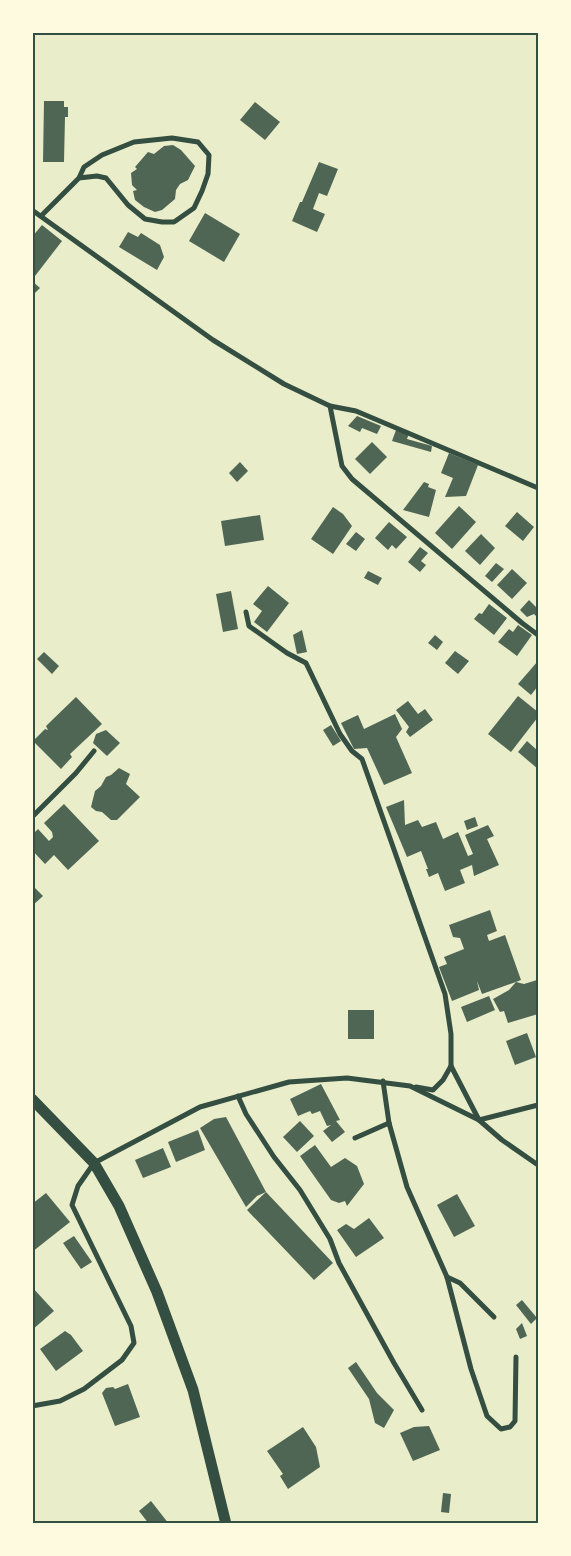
<svg xmlns="http://www.w3.org/2000/svg" width="571" height="1556" font-family="'Roboto Condensed',sans-serif">
<style>
.building{fill:#4f6655}
.lines{fill:none;stroke-linecap:round;stroke-linejoin:round}
.minor{stroke:#344e41;stroke-width:5}
.primary{stroke:#344e41;stroke-width:11}
.neatline{fill:none;stroke:#344e41;stroke-width:2}
</style>
<rect width="100%" height="100%" fill="#e9edc9"/>
<!-- building -->
<g class="building">
<polygon points="44,101 64,101 64,107 68,107 68,117 65,117 64,162 43,162"/>
<polygon points="255,102 280,122 265,140 240,120"/>
<polygon points="173,145 181,150 195,166 188,180 180,184 176,190 175,199 162,210 155,212 144,207 135,200 133,191 137,190 132,185 131,173 137,169 135,167 148,152 154,154 164,146"/>
<polygon points="319,162 338,169 327,196 319,193 313,209 325,214 317,232 292,221 300,202 302,202"/>
<polygon points="205,213 240,234 224,262 189,241"/>
<polygon points="42,225 62,241 35,276 32,274 32,237"/>
<polygon points="128,232 138,237 141,233 160,245 164,257 157,270 119,247"/>
<polygon points="32,281 40,288 32,296"/>
<polygon points="357,416 381,426 377,434 362,428 360,432 348,426"/>
<polygon points="396,430 409,433 407,439 432,446 431,452 392,441"/>
<polygon points="372,442 387,457 370,474 355,459"/>
<polygon points="449,453 478,465 466,496 445,497 453,478 441,473"/>
<polygon points="240,462 248,471 237,482 229,473"/>
<polygon points="424,482 429,484 428,487 436,490 429,517 403,510"/>
<polygon points="459,506 476,522 452,549 435,533"/>
<polygon points="333,507 343,514 352,526 333,554 311,539"/>
<polygon points="517,512 534,527 523,541 505,526"/>
<polygon points="260,515 264,540 225,546 221,521"/>
<polygon points="389,522 407,537 396,549 392,545 388,550 375,538"/>
<polygon points="356,532 365,539 356,551 346,544"/>
<polygon points="481,534 495,548 480,565 465,551"/>
<polygon points="420,547 428,553 421,561 426,565 420,572 408,562"/>
<polygon points="496,563 504,569 492,582 485,576"/>
<polygon points="512,569 527,583 512,599 497,585"/>
<polygon points="368,571 382,578 378,585 364,578"/>
<polygon points="268,586 289,603 267,632 254,622 262,611 253,604"/>
<polygon points="231,591 238,629 223,632 216,594"/>
<polygon points="529,600 538,609 538,618 534,614 527,617 520,610"/>
<polygon points="489,604 507,618 494,635 474,619 479,613 482,614"/>
<polygon points="518,625 532,635 517,656 498,642 509,629 513,632"/>
<polygon points="302,630 307,652 297,654 293,635"/>
<polygon points="435,635 443,642 437,650 428,643"/>
<polygon points="455,651 469,661 458,674 445,663"/>
<polygon points="44,652 59,666 52,674 37,659"/>
<polygon points="538,661 538,686 531,695 518,684"/>
<polygon points="518,696 538,712 538,717 511,752 488,734"/>
<polygon points="76,697 102,724 70,754 72,757 61,769 33,741 45,729 48,730 46,726"/>
<polygon points="408,701 418,714 425,709 433,720 410,737 406,732 409,727 396,710"/>
<polygon points="395,714 402,729 396,737 412,773 384,785 367,748 354,749 341,723 358,715 364,729"/>
<polygon points="331,725 341,741 333,746 323,730"/>
<polygon points="106,730 120,743 107,756 93,743 96,734"/>
<polygon points="527,741 538,751 538,769 518,752"/>
<polygon points="119,768 130,774 126,784 140,797 117,820 111,820 102,812 96,811 91,807 95,791 101,786 106,777 111,775"/>
<polygon points="404,800 405,825 418,820 422,827 436,822 443,839 458,832 468,856 473,854 465,835 488,825 494,836 487,839 499,865 474,876 472,865 460,870 465,883 445,891 438,873 429,877 426,869 428,869 421,851 407,857 386,807"/>
<polygon points="64,804 99,841 68,870 54,855 45,864 32,850 32,835 38,829 49,841 53,837 52,832 44,823"/>
<polygon points="475,817 478,826 467,830 464,821"/>
<polygon points="32,885 43,896 32,906"/>
<polygon points="490,910 497,931 487,935 489,941 505,935 521,980 516,982 524,984 537,980 538,987 538,1014 508,1023 504,1011 500,1012 493,999 509,990 516,982 482,994 477,981 479,990 452,1001 439,967 447,964 444,957 464,949 460,938 453,937 449,925"/>
<polygon points="489,996 495,1010 467,1022 461,1007"/>
<rect x="348" y="1010" width="26" height="29"/>
<polygon points="527,1033 536,1057 515,1065 506,1041"/>
<polygon points="321,1084 340,1120 336,1121 345,1132 332,1142 323,1131 331,1125 327,1126 320,1111 312,1114 310,1111 298,1116 290,1099"/>
<polygon points="226,1117 266,1192 333,1263 314,1280 247,1210 266,1192 257,1196 246,1207 200,1128 214,1119"/>
<polygon points="300,1121 314,1136 297,1152 283,1137"/>
<polygon points="198,1130 205,1150 176,1162 168,1142"/>
<polygon points="315,1145 331,1167 345,1158 357,1166 364,1184 347,1206 345,1201 339,1203 331,1200 300,1156"/>
<polygon points="163,1148 171,1167 143,1178 135,1160"/>
<polygon points="46,1193 70,1222 32,1252 32,1204"/>
<polygon points="457,1194 475,1226 454,1237 437,1205"/>
<polygon points="369,1218 384,1238 356,1257 337,1230 346,1224 354,1229"/>
<polygon points="74,1236 92,1262 81,1269 63,1243"/>
<polygon points="32,1287 54,1311 32,1330"/>
<polygon points="522,1300 537,1318 531,1324 516,1305"/>
<polygon points="522,1323 527,1336 520,1339 516,1329"/>
<polygon points="65,1331 71,1335 83,1351 56,1371 40,1349"/>
<polygon points="356,1362 377,1393 394,1410 384,1428 375,1423 369,1399 348,1368"/>
<polygon points="128,1384 140,1417 115,1426 102,1393 106,1388 113,1387 115,1389"/>
<polygon points="429,1426 440,1450 413,1461 400,1433 414,1427"/>
<polygon points="303,1427 316,1447 320,1467 288,1489 280,1476 283,1474 267,1451"/>
<polygon points="443,1493 451,1494 449,1513 441,1512"/>
<polygon points="151,1501 169,1524 149,1524 139,1511"/>
</g>
<g class="lines">
<!-- minor -->
<g class="minor">
<polyline points="32,210 213,340 284,384 330,406 356,411 538,488"/>
<polyline points="41,216 79,178 97,176 106,178 128,205 145,219 162,222 174,222 194,208 202,191 208,174 209,155 198,142 172,138 134,142 102,155 84,167 79,178"/>
<polyline points="330,406 342,466 352,479 522,623 538,635"/>
<polyline points="246,612 249,626 287,653 306,663 340,734 352,751 362,759 445,994 451,1034 451,1066 479,1120 538,1105"/>
<polyline points="32,817 76,773 94,751"/>
<polyline points="383,1081 389,1123 407,1187 447,1277 471,1369 487,1416 501,1429 510,1427 515,1421 516,1357"/>
<polyline points="416,1087 433,1090 443,1080 451,1066"/>
<polyline points="238,1096 246,1114 274,1157 300,1190 330,1239 339,1263 394,1363 422,1410"/>
<polyline points="355,1138 389,1123"/>
<polyline points="447,1277 460,1283 494,1317"/>
<polyline points="32,1406 60,1401 84,1389 122,1360 134,1343 131,1326 72,1205 78,1186 94,1163 200,1107 289,1082 347,1078 410,1086 479,1120 502,1140 538,1165"/>
</g>
<!-- primary -->
<polyline class="primary" points="32,1099 94,1163 119,1206 157,1292 193,1390 226,1524"/>
</g>
<!-- border -->
<rect width="571" height="1556" fill="none" stroke="#fefae0" stroke-width="68"/>
<rect x="34" y="34" width="503" height="1488" class="neatline"/>
</svg>
